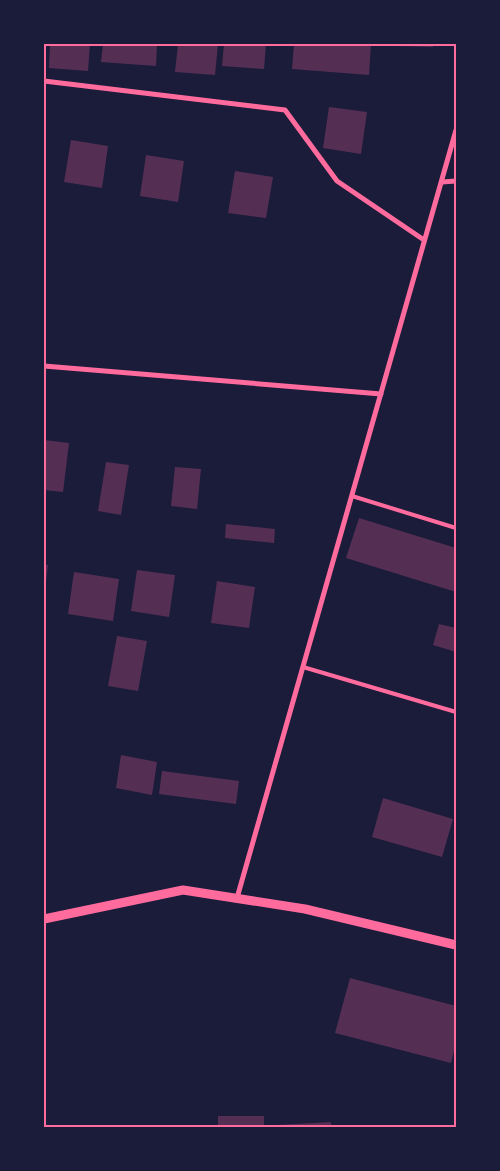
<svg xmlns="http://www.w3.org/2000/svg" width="500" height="1171" font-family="Barlow,sans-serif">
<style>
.building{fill:#542f53}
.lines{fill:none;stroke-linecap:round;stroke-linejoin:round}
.service{stroke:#ff6b9d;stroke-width:4}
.minor{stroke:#ff6b9d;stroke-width:5}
.tertiary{stroke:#ff6b9d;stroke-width:9}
.neatline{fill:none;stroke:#ff6b9d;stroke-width:2}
</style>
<rect width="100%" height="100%" fill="#1b1b3a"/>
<!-- building -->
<g class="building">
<polygon points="50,44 90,44 88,71 49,68"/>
<polygon points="103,44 157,44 156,66 101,62"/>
<polygon points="178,44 218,44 215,75 175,72"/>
<polygon points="224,44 266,44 264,69 222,66"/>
<polygon points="294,44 371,44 369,75 292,69"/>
<polygon points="399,44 433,44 433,47 398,46"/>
<polygon points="329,107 367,112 361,154 323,148"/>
<polygon points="71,140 108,146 102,188 64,182"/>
<polygon points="146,155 184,161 178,202 140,196"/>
<polygon points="235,171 273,177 266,218 228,213"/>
<polygon points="44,440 69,443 63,492 44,490"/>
<polygon points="106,462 129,465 121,515 98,511"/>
<polygon points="175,467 201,469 197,509 171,506"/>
<polygon points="359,518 456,548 456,592 346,558"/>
<polygon points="226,524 275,529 274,543 225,538"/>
<polygon points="44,565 48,565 45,590 44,590"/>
<polygon points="137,570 175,575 169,617 131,611"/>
<polygon points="74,572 119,579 113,621 68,614"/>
<polygon points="217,581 255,587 249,628 211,623"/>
<polygon points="439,624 456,628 456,652 433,645"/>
<polygon points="117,636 147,641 138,691 108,686"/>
<polygon points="121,755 157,762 152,795 116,788"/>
<polygon points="162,771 239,781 236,804 159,794"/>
<polygon points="383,798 453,819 442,857 372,837"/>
<polygon points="350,978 456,1006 456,1043 451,1063 335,1033"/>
<rect x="218" y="1116" width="46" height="11"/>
<polygon points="331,1122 331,1127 277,1127 277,1125"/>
</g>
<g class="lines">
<!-- service -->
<g class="service">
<polyline points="352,496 456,528"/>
<polyline points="303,667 456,712"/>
</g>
<!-- minor -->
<g class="minor">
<polyline points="44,81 285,110 337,181 424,240"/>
<polyline points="442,182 456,181"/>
<polyline points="44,366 381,394"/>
<polyline points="237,898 456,130"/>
</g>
<!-- tertiary -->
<polyline class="tertiary" points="44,919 183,890 305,909 456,945"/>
</g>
<!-- border -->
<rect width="500" height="1171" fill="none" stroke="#1b1b3a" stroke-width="90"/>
<rect x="45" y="45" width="410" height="1081" class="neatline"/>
</svg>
